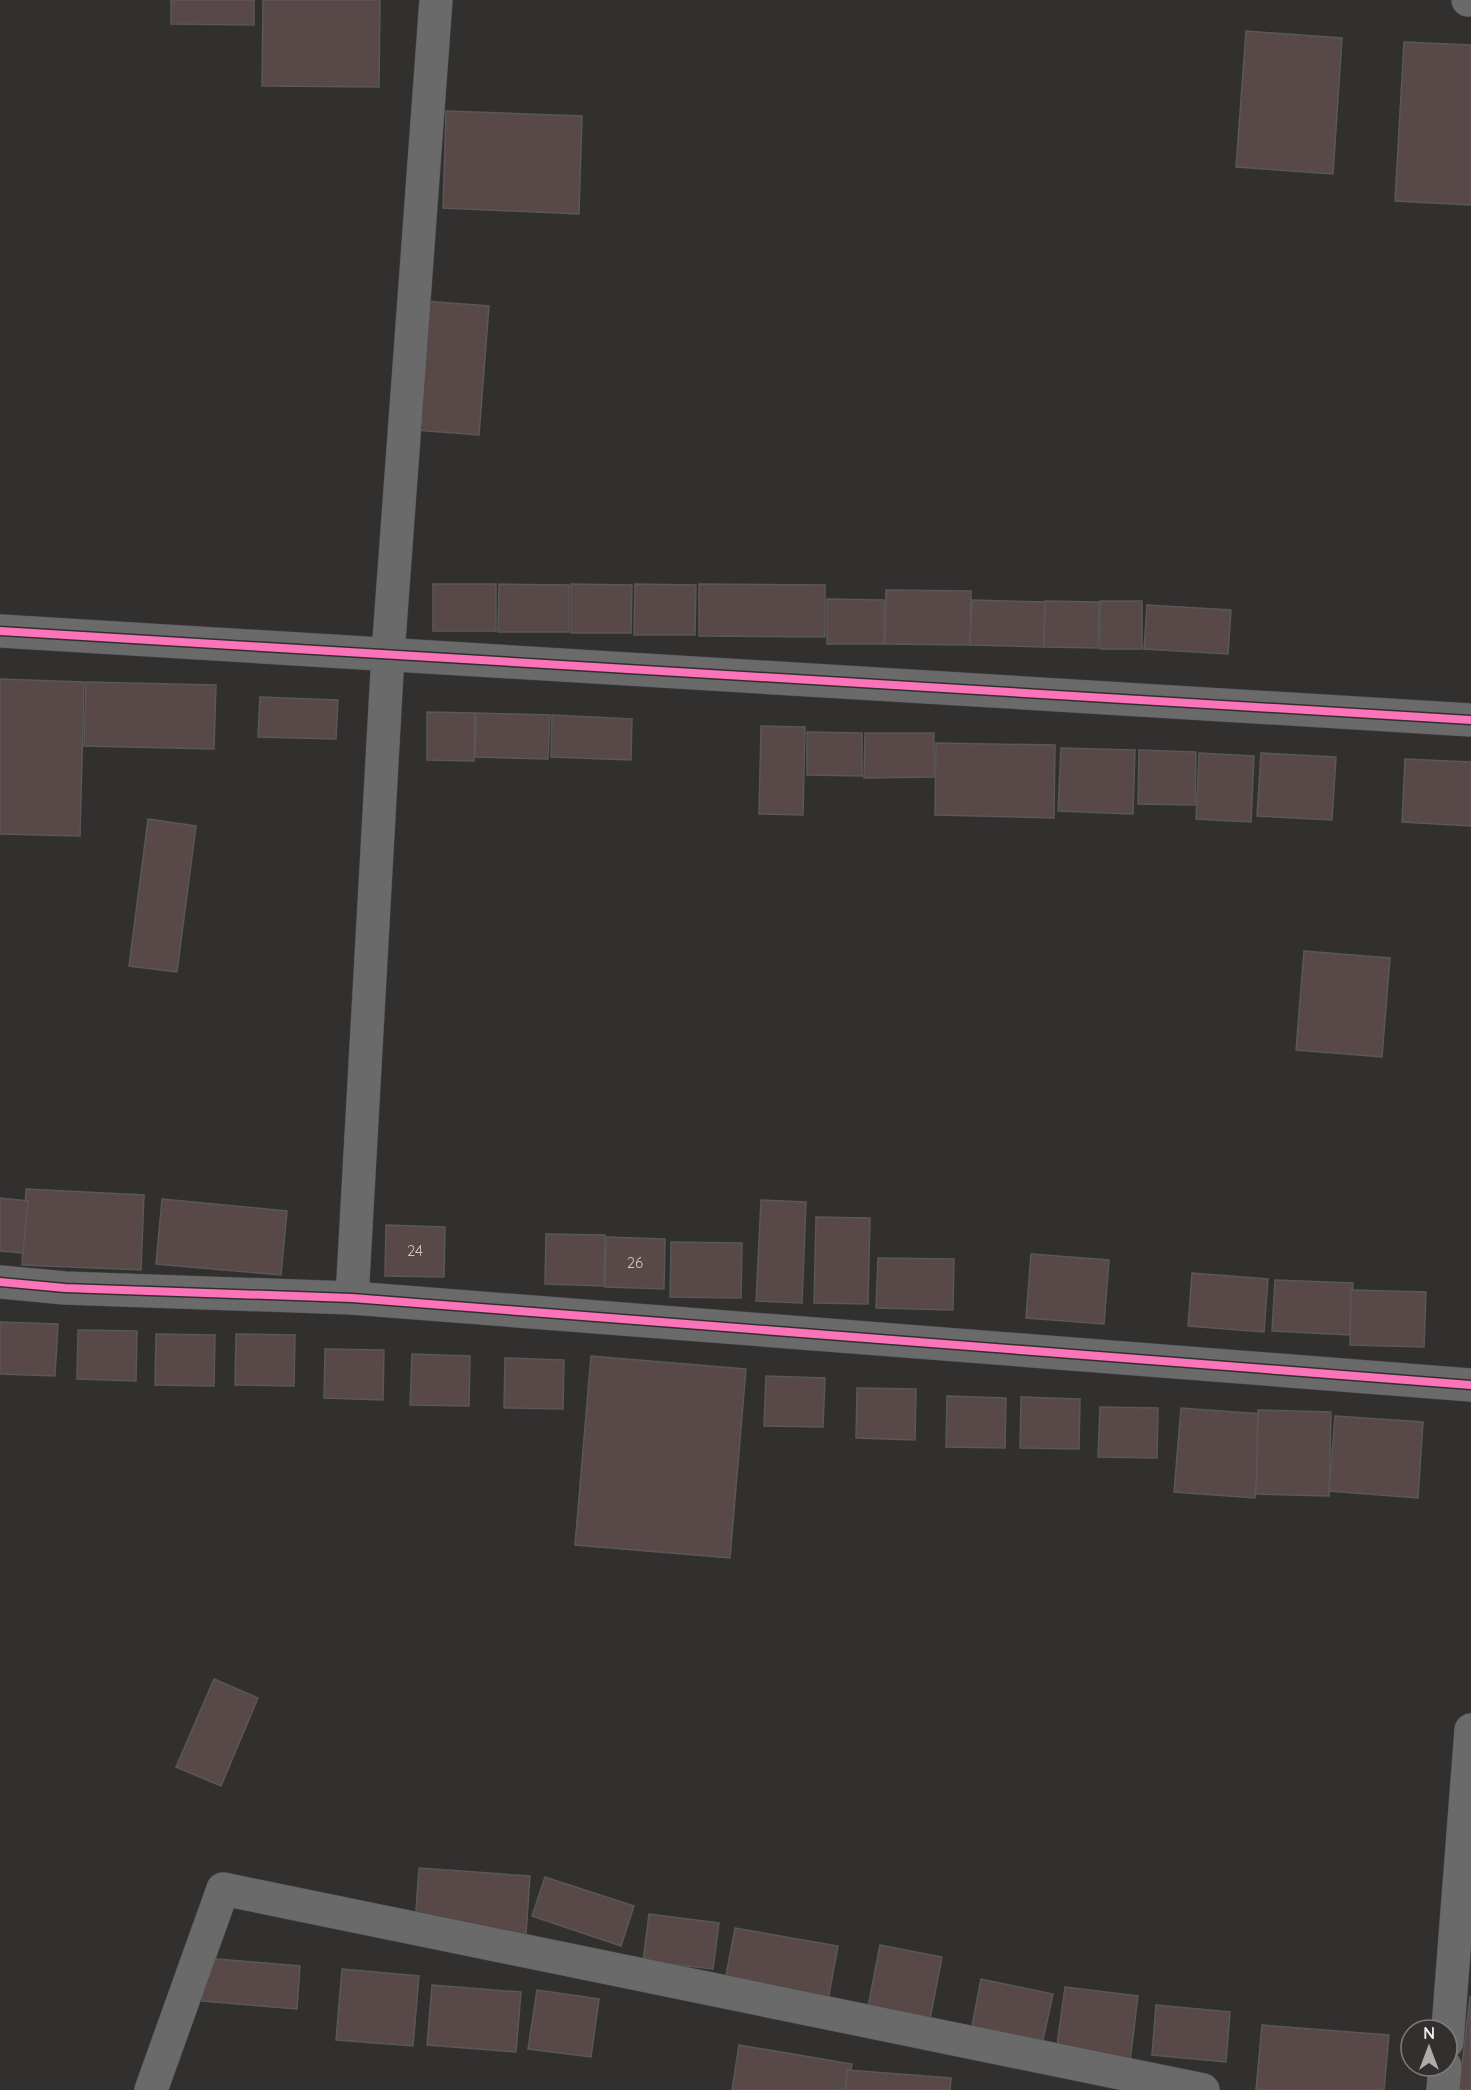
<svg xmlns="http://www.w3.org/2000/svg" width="1471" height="2090" font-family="Quicksand,sans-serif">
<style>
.building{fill:#584948;stroke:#595757;stroke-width:1.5}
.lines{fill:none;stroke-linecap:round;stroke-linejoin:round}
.minor-casing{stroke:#4d4c4b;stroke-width:34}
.minor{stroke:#6b6a6a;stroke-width:33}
.cycleway-casing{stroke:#322f2e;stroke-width:11}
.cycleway{stroke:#fb73b8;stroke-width:8}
.labels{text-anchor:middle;stroke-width:4.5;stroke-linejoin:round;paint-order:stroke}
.number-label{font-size:15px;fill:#cac6c4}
</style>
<rect width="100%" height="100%" fill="#31302f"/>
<!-- building -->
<g class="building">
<polygon points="171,0 254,0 254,25 171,24"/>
<polygon points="263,0 380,0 379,87 262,86"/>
<polygon points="1246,31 1342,38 1333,174 1236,167"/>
<polygon points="1404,42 1471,45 1471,205 1395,201"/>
<polygon points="446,111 582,116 579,214 443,208"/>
<polygon points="425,301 489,306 479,435 415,430"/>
<rect x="433" y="584" width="63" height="47"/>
<polygon points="499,584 569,585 569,632 498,632"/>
<polygon points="571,584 632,585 631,633 571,633"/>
<polygon points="635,584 696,585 695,635 634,635"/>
<polygon points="699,584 825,585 825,637 699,636"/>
<polygon points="886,590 971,591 970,645 885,644"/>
<polygon points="827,599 884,600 884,644 827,644"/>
<polygon points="972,600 1045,602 1044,647 970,645"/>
<polygon points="1045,601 1099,602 1098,648 1044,647"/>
<rect x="1100" y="601" width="42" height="48"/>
<polygon points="1147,605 1231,610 1228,654 1144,649"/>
<polygon points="0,679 84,682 80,836 0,834"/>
<polygon points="86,682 216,685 214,749 84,746"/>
<polygon points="260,697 338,700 336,739 258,737"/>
<polygon points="427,712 475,713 474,761 427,760"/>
<polygon points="476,713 550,715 548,759 475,757"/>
<polygon points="552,715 632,719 631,760 551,757"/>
<polygon points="761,726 805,727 803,815 759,814"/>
<polygon points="807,732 862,733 862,776 807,775"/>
<polygon points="865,733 934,733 934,777 864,778"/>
<polygon points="936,743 1055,745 1054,818 935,815"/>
<polygon points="1061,748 1135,750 1133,814 1058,811"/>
<polygon points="1139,750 1196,752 1195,805 1138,804"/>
<polygon points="1199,753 1254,756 1251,822 1196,819"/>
<polygon points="1261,753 1336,757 1332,820 1257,816"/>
<polygon points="1405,759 1471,762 1471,826 1402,822"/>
<polygon points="148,819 196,826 177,972 129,966"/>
<polygon points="1304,951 1390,958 1382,1057 1296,1050"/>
<polygon points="26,1189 144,1195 141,1270 22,1265"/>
<polygon points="0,1198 28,1201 23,1253 0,1251"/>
<polygon points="162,1199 287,1211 281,1275 156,1264"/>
<polygon points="761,1200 806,1202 802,1303 756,1301"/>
<polygon points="816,1217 870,1218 868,1304 814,1303"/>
<polygon points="386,1225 445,1227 444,1277 385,1276"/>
<polygon points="546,1234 605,1235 604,1286 545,1284"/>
<polygon points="606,1237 665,1239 664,1289 605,1287"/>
<polygon points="671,1242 742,1243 741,1298 670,1297"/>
<polygon points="1031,1254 1109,1260 1104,1324 1026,1318"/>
<polygon points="878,1258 954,1259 953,1310 876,1308"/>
<polygon points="1192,1273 1268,1279 1264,1332 1188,1326"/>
<polygon points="1275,1280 1353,1283 1350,1335 1272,1331"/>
<polygon points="1351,1290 1426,1292 1424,1347 1350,1345"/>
<polygon points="0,1322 58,1324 55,1376 0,1374"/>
<polygon points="78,1330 137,1331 136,1381 77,1379"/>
<polygon points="156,1334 215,1335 214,1386 155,1385"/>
<polygon points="236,1334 295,1335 294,1386 235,1385"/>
<polygon points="325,1349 384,1350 383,1400 324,1398"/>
<polygon points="412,1354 470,1356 469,1406 410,1405"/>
<polygon points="591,1356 746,1369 730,1558 575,1545"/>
<polygon points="505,1358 564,1360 563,1409 504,1408"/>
<polygon points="766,1376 825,1378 823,1427 764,1426"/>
<polygon points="857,1388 916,1389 915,1440 856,1438"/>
<polygon points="947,1396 1006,1398 1005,1448 946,1447"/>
<polygon points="1021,1397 1080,1399 1079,1449 1020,1448"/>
<polygon points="1100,1407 1158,1408 1157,1458 1098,1457"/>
<polygon points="1181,1408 1262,1414 1255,1498 1174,1492"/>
<polygon points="1258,1410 1331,1412 1329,1496 1256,1494"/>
<polygon points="1335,1416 1423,1422 1418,1498 1329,1491"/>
<polygon points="214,1679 258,1698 221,1786 176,1767"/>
<polygon points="419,1868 530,1876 526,1934 415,1925"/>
<polygon points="545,1877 634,1906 621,1946 532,1916"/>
<polygon points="649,1914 719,1923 713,1969 643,1961"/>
<polygon points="735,1928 838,1946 828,2000 725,1981"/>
<polygon points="880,1945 942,1957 929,2024 867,2012"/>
<polygon points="205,1958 300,1966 297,2009 202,2001"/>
<polygon points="342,1969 419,1976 413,2046 336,2040"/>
<polygon points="981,1979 1053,1994 1043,2040 972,2026"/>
<polygon points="432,1985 521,1992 516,2052 427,2045"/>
<polygon points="1065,1987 1138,1996 1130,2062 1056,2052"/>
<polygon points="537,1990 599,1999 591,2057 528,2049"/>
<polygon points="1470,1996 1471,2090 1459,2090"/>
<polygon points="1156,2005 1230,2012 1226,2062 1152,2055"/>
<polygon points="1262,2025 1389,2035 1384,2090 1256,2090"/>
<polygon points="739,2045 852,2064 847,2090 732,2090"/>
<polygon points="847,2070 951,2078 950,2090 846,2090"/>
</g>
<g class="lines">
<defs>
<g id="minor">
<polyline points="1468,0 1471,0"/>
<polyline points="0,631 1471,720"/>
<polyline points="0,1282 65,1288 352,1298 1471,1385"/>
<polyline points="352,1298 388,654 436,0"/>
<polyline points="1447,2042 1471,1730"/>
<polyline points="151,2090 223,1889 1203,2090"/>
<polyline points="1443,2090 1445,2066"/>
</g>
</defs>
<!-- minor casing -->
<use href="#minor" class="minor-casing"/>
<!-- minor -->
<use href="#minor" class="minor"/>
<defs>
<g id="cycleway">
<polyline points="0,631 1471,720"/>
<polyline points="0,1282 65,1288 352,1298 1471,1385"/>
</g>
</defs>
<!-- cycleway casing -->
<use href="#cycleway" class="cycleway-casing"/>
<!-- cycleway -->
<use href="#cycleway" class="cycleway"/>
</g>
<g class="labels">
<!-- number labels -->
<g class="number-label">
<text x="415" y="1256">24</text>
<text x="635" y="1268">26</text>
</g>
</g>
<!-- north arrow -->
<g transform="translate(1429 2048)"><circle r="28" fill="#322f2e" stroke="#7e7c7b" stroke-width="1.5"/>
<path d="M0-4.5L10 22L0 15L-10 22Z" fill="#adacab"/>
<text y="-9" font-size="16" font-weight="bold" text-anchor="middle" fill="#f0efee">N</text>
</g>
</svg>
